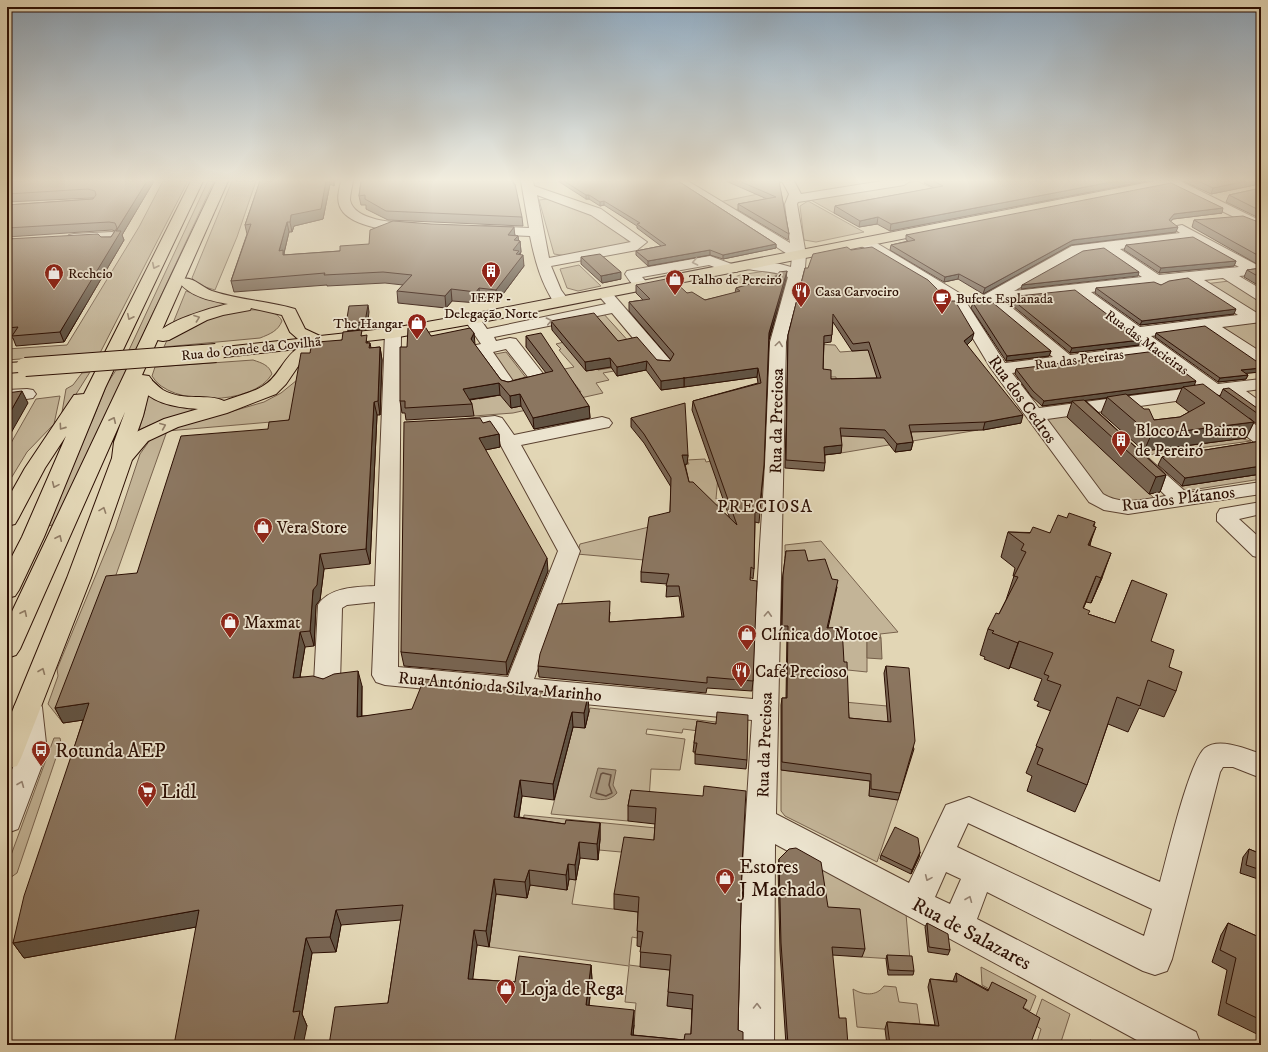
<svg xmlns="http://www.w3.org/2000/svg" width="1268" height="1052" font-family="'IM FELL DW Pica',serif">
<style>
.green{fill:#c3b497;stroke:#78624d}
.water{fill:#a49278;stroke:#745e49}
.lines{fill:none;stroke-linecap:round;stroke-linejoin:round}
.shore{stroke:#68503e;stroke-width:1.5}
.minor-casing{stroke:#5a4130;stroke-width:2}
.major-casing{stroke:#2c0f03;stroke-width:2}
.highway-casing{stroke:#2c0f03;stroke-width:2}
.minor{fill:#ece4cf;fill-rule:evenodd}
.major{fill:#e2d6b5;fill-rule:evenodd}
.highway{fill:#e2d6b5;fill-rule:evenodd}
.major-bridge-casing{stroke:#2c0f03;stroke-width:20;stroke-linecap:butt}
.major-bridge{stroke:#e2d6b5;stroke-width:18}
.wall{fill:#786553;stroke:#2c0f03;fill-rule:evenodd}
.shaded-wall{fill:#615343;stroke:#2c0f03}
.building{fill:#8b7660;stroke:#2c0f03;fill-rule:evenodd}
.oneway{stroke:#968473}
.oneway2{stroke:#907c65}
.labels{text-anchor:middle;stroke-width:3.5;stroke-linejoin:round;paint-order:stroke}
.far-poi-label{font-size:14px;fill:#2c0f03;stroke:#ece4cf;text-anchor:start}
.far-street-label{font-size:14px;fill:#2c0f03;stroke:#ece4cf}
.street-label{font-size:17px;fill:#2c0f03;stroke:#ece4cf}
.poi-label{font-size:17px;fill:#2c0f03;stroke:#ece4cf;text-anchor:start}
.neighbourhood-label{font-size:18px;letter-spacing:1px;fill:#2c0f03;stroke:#ece4cf}
.near-poi-label{font-size:20px;fill:#2c0f03;stroke:#ece4cf;text-anchor:start}
.near-street-label{font-size:20px;fill:#2c0f03;stroke:#ece4cf}
</style>
<rect width="100%" height="100%" fill="#e2d6b5"/>
<filter id="stains"><feTurbulence type="fractalNoise" baseFrequency=".005" numOctaves="4"/><feColorMatrix values="0 0 0 0 .2 0 0 0 0 .09 0 0 0 0 .02 0 0 0 .5 -.17"/></filter>
<radialGradient id="worn" r=".72"><stop offset=".6" stop-color="#630" stop-opacity="0"/><stop offset="1" stop-color="#630" stop-opacity=".3"/></radialGradient>
<!-- green -->
<g class="green">
<polygon points="163,181 188,181 100,353 7,360 7,349 67,345 139,227"/>
<polygon points="208,181 214,181 136,350 129,350"/>
<polygon points="232,181 256,181 237,237 215,290 199,285 192,278"/>
<polygon points="917,181 936,190 834,213 811,200"/>
<polygon points="763,193 764,200 781,202 733,210 719,202"/>
<polygon points="547,199 592,214 614,229 630,243 567,256 554,254 539,200"/>
<polygon points="808,201 862,231 864,232 816,242 804,240 800,206"/>
<polygon points="579,265 601,286 578,291 567,288 560,269"/>
<polygon points="772,270 790,278 749,286 730,279 740,275"/>
<polygon points="1229,281 1261,300 1261,312 1252,313 1205,284"/>
<polygon points="186,291 205,298 240,304 173,323"/>
<path d="M243,310C255,310 276,308 282,321C278,331 270,334 260,338L164,347C172,322 220,315 243,310Z"/>
<polygon points="602,312 631,344 622,346 594,314"/>
<polygon points="1261,322 1261,354 1219,327"/>
<polygon points="568,341 588,356 598,370 611,368 614,371 603,373 609,380 596,383 603,393 513,413 474,416 465,400 476,394 479,399 500,395 571,394 581,392 571,379 546,373 574,367 559,350 561,349 556,344"/>
<polygon points="811,344 835,345 840,352 869,350 880,386 836,387 836,377 823,377"/>
<polygon points="506,352 527,379 511,382 490,355"/>
<path d="M253,360C262,363 269,365 272,374C254,406 169,407 152,376L155,367Z"/>
<polygon points="128,369 55,524 49,526 78,448 92,421 107,384 116,370"/>
<polygon points="90,372 61,418 66,389 73,385 82,373"/>
<polygon points="302,376 294,420 167,431 111,589 113,591 63,723 48,704 58,676 57,669 115,529 140,454 150,440 161,433 178,427 264,402 281,393"/>
<polygon points="147,395 162,401 199,410 150,425 139,430 145,410"/>
<polygon points="60,396 54,424 27,452 7,485 7,450 36,399"/>
<polygon points="834,406 905,426 961,427 978,430 841,453"/>
<polygon points="1065,415 1154,498 1121,502 1105,499 1045,419"/>
<polygon points="1188,426 1251,441 1147,455 1164,429 1183,446 1208,443"/>
<polygon points="705,459 706,462 716,460 718,476 716,499 719,499 719,505 689,504 673,466 689,464 687,460"/>
<polygon points="1261,474 1261,479 1179,492 1174,487"/>
<polygon points="649,527 644,560 577,554 580,544"/>
<polygon points="821,541 898,632 880,634 881,638 867,636 867,672 838,669 827,632 837,587 785,558 785,545"/>
<polygon points="844,702 887,706 890,744 846,725"/>
<polygon points="590,708 716,722 715,733 683,729 682,733 647,729 646,734 685,739 680,770 651,769 649,800 632,799 628,821 551,814 573,727 585,728"/>
<polygon points="54,738 60,738 61,743 17,873 7,880 7,866"/>
<polygon points="781,770 870,781 869,796 898,800 877,862 785,816 781,811"/>
<polygon points="524,815 656,828 654,855 599,850 600,839 521,843"/>
<polygon points="820,868 906,914 910,960 862,957 826,915"/>
<polygon points="569,879 576,880 572,904 654,914 637,938 632,937 629,965 684,972 668,1006 692,1009 691,1038 702,1039 632,1045 636,1003 625,1002 629,966 489,947 493,918 484,893 527,898 530,885 567,890"/>
<polygon points="981,967 1036,996 1030,1011 982,985"/>
<path d="M884,986L896,987L899,1002L917,1004L921,1032L857,1027L853,989C863,995 876,997 884,986Z"/>
<polygon points="1042,999 1070,1014 1060,1045 1036,1045 1041,1029 1033,1024"/>
</g>
<!-- water -->
<g class="water">
<polygon points="867,636 881,638 882,659 867,658"/>
<path d="M598,768L616,770L613,785L617,793C610,801 599,801 590,797Z"/>
</g>
<g class="lines">
<!-- shore -->
<polygon class="shore" points="603,773 611,775 609,785 612,793 606,796 596,793 601,774"/>
<defs>
<g id="minor">
<path d="M341,181H353C352,187 350,194 350,200C354,221 396,223 412,223L417,224L419,227L417,230C398,234 351,227 341,209C336,200 339,190 341,181Z"/>
<path d="M521,181H533L534,186L601,209L647,242L637,250L551,266L561,290L569,301L567,304H555C541,283 535,261 530,236L485,234L480,233L478,230L480,227L485,226L529,228ZM537,195L591,215L631,242L549,258Z"/>
<path d="M674,181H688L790,243L785,204L789,194L782,181H794L801,194L882,181H910L904,185L798,202L797,204L806,255L805,267L786,342L776,814L909,883L946,805L969,797L1160,882C1167,857 1189,761 1205,748C1219,737 1247,749 1261,754V778L1233,767H1223L1220,772L1172,959L1167,971L1155,975L1143,971L987,892L977,919L1196,1032L1201,1045H1146L775,844L774,1045H738L742,879L752,720L385,685L376,682L372,675L375,602L347,605L342,608L340,683L336,690L327,693L318,690L314,683L318,605C329,587 356,587 375,586L385,333L387,329L393,328L399,329L401,333L398,667L508,677L558,551L499,442L490,428L462,430L455,428L452,424L455,420L495,416L502,418L514,435L602,417L609,419L612,423L609,427L521,445L580,551L534,679L753,699L755,625L765,464L770,342L788,277C773,270 758,272 743,268L741,265L743,262L748,261L780,264L791,267L792,257ZM968,823L1152,909L1144,936L957,847ZM946,872L961,879L950,904L935,897Z"/>
<polygon points="1164,181 1180,181 1261,221 1261,230 1166,184"/>
<path d="M1182,225L1257,265H1261V274L1239,276L1261,289V301L1256,299L1223,278L1204,280L1257,313L1261,312V322L1222,327L1261,352V365L1255,364L1204,329L1151,336L1218,384L1261,379V389L1246,391L1261,402V417L1254,415L1226,394L1047,419L1103,494C1123,506 1144,499 1166,496L1131,462L1134,458L1141,456L1148,458L1187,493L1261,482V494L1128,514L1104,510L1089,502L990,367L950,300L860,245L858,242L860,239H870L961,294L1005,363L1053,357L984,301L982,298L984,295L1072,246L1180,233L1175,229L1177,226ZM1192,240L1239,267L1159,275L1120,249ZM1103,250L1142,277L1014,291L1081,253ZM1187,281L1238,315L1140,327L1091,292L1153,285L1160,288L1165,286L1167,284ZM1074,294L1143,346L1070,355L1004,301ZM1155,354L1198,387L1039,408L1012,373Z"/>
<polygon points="112,232 117,233 119,236 114,244 104,244 102,241 69,241 67,238 69,235 74,234"/>
<path d="M710,256L737,266L739,269L737,272H727L709,265L642,277L650,286L647,289C636,292 631,283 625,274L627,271L632,270Z"/>
<path d="M607,291L612,293L670,360L673,364L670,368L664,369L658,368L612,313L494,337L496,341L510,338L516,339L548,380L545,384L509,392L503,391L473,349L476,345L481,344L464,319L466,316C478,313 481,320 487,329L606,304L599,296L602,293ZM506,349L528,377L513,381L493,352Z"/>
<polygon points="27,389 33,390 36,394 33,398 7,402 7,390"/>
<polygon points="1227,406 1234,408 1261,429 1261,444 1254,442 1220,416 1218,412 1220,408"/>
<polygon points="1261,502 1261,514 1239,519 1261,539 1261,558 1253,556 1217,521 1217,514 1220,509"/>
<polygon points="28,697 38,700 42,707 47,752 18,829 7,833 7,782 19,752 14,707 18,700"/>
</g>
<g id="major">
<path d="M1155,181H1180L1174,185L472,324L393,338L323,346L301,362L286,384L276,394L227,413L178,427L148,441L132,460L91,578L21,758L17,766L7,769V724L67,578L112,458L134,433L164,419L198,409C173,407 149,403 134,381L137,377C150,374 153,383 163,390C184,402 209,393 224,401C237,396 252,393 263,386C278,378 283,358 297,349L216,358L210,357L207,353L210,349L216,348L298,339L290,332L282,315L251,308L250,310L223,315L207,320L169,340L163,341L157,340L155,336C165,321 210,308 228,304C212,301 190,297 179,282L182,279C193,276 201,287 212,291C239,300 268,301 295,309L305,329L320,336L393,328L472,314Z"/>
<polygon points="1254,181 1261,181 1261,185 1256,184"/>
<polygon points="25,362 31,363 34,367 31,371 7,373 7,363"/>
</g>
<g id="highway">
<polygon points="191,181 203,181 105,388 44,537 19,590 15,596 7,598 7,566 22,537 66,436 45,468 18,519 15,524 7,526 7,500 25,468 74,395 84,394"/>
<polygon points="216,181 228,181 142,375 149,376 152,380 143,416 132,447 132,458 129,462 122,464 115,462 112,458 114,442 125,412 20,649 16,655 7,658 7,622"/>
</g>
</defs>
<!-- minor casing -->
<use href="#minor" class="minor-casing"/>
<!-- major casing -->
<use href="#major" class="major-casing"/>
<!-- highway casing -->
<use href="#highway" class="highway-casing"/>
<!-- minor -->
<use href="#minor" class="minor"/>
<!-- major -->
<use href="#major" class="major"/>
<!-- highway -->
<use href="#highway" class="highway"/>
<defs>
<polyline id="major-bridge" points="25,367 216,353"/>
</defs>
<!-- major-bridge casing -->
<use href="#major-bridge" class="major-bridge-casing"/>
<!-- major-bridge -->
<use href="#major-bridge" class="major-bridge"/>
</g>
<!-- wall -->
<g class="wall">
<polygon points="7,181 154,181 122,235 124,240 64,342 16,346 13,338 7,338 7,239 111,237 115,231 112,230 7,237 7,205 93,199 94,198 91,198 7,202"/>
<polygon points="260,181 335,181 334,186 330,184 323,219 294,226 292,232 289,232 284,253 284,255 340,251 515,235 518,236 518,241 520,241 521,252 520,255 524,266 497,302 480,300 478,303 452,301 446,308 398,303 397,291 403,285 385,283 327,286 327,285 234,292 231,281 247,234 245,225"/>
<polygon points="361,181 522,217 523,226 388,220 366,209 366,205 361,205 359,196"/>
<polygon points="558,181 678,181 776,244 776,248 723,259 710,255 648,266 636,255 636,251 661,246 637,228 637,226 604,205 600,206 589,199 586,199"/>
<polygon points="726,181 781,181 781,183 779,182 789,234 788,240 738,210 738,204 767,199"/>
<polygon points="925,181 1147,181 890,231 877,224 859,227 834,213 835,206 934,188 924,183"/>
<polygon points="1183,181 1256,181 1255,185 1211,194"/>
<polygon points="1261,188 1261,219 1226,202 1229,195"/>
<polygon points="1222,213 1173,219 1170,222 1176,232 1071,245 983,294 958,279 944,282 890,250 891,245 908,241 906,240 906,235"/>
<polygon points="1194,220 1261,223 1261,264 1257,264 1192,227"/>
<polygon points="1126,245 1236,261 1234,266 1159,273 1124,250"/>
<polygon points="581,257 621,279 602,283 581,264"/>
<path d="M805,268L972,340L967,345L1021,423L983,430L911,432L913,442L911,450L895,452L884,438L841,436V453L825,455V463L824,471L785,468L788,342V335ZM833,322L852,351L868,350L877,378L831,379L823,369L824,343L831,342Z"/>
<polygon points="1261,268 1261,287 1244,277 1247,270"/>
<polygon points="779,272 786,279 769,340 764,465 759,523 755,522 754,569 753,579 750,577 753,681 752,691 707,688 706,693 539,677 538,666 610,612 609,622 682,617 679,596 666,597 667,584 641,582 641,572 670,512 671,487 644,443 631,427 631,418 688,455 687,464 685,464 689,482 730,519 692,410 693,401 758,383 757,377 684,387 684,386 684,387 661,390 646,370 617,376 611,367 586,371 552,330 551,321 618,341 657,360 670,361 671,360 629,311 629,302 643,300 636,293 636,285 687,293 705,300 735,293 736,288 779,275"/>
<polygon points="1161,285 1234,314 1140,325 1095,293 1096,288"/>
<polygon points="1009,297 1141,340 1139,345 1070,353 1008,302"/>
<polygon points="973,303 1051,351 1049,356 1006,361 971,308"/>
<polygon points="1156,333 1261,372 1246,373 1248,375 1246,379 1218,382 1155,337"/>
<polygon points="363,336 368,343 370,343 371,348 380,347 382,360 380,415 377,415 370,564 324,569 320,600 316,605 314,646 305,647 300,677 323,679 362,686 362,716 589,711 585,728 573,727 554,800 522,796 519,817 565,824 600,823 600,839 598,860 580,858 576,880 569,879 567,890 530,885 527,898 496,894 489,947 477,945 472,979 515,982 591,965 592,980 589,1005 634,1025 633,1035 684,1040 691,1034 692,1009 667,1006 670,970 640,967 641,947 637,946 638,912 614,909 614,894 654,840 655,824 628,821 628,806 631,790 742,864 738,1030 743,1045 329,1045 388,1003 401,920 341,925 336,952 312,953 302,1014 307,1026 196,927 24,958 13,943 83,720 63,723 55,708 137,573 268,429 289,420 310,353 316,347 342,340"/>
<polygon points="431,336 475,344 475,345 501,380 508,382 546,373 526,347 526,336 589,406 590,418 534,429 521,406 511,408 500,395 470,400 472,404 474,416 406,420 405,413 402,413 400,401"/>
<path d="M1016,369L1195,385L1220,396L1223,389L1257,408L1261,409V427L1249,418L1254,422L1246,438L1144,451L1101,413L1107,398L1085,400L1166,475L1160,492L1149,494L1067,417L1072,402L1042,406L1031,396L1015,374ZM1182,388L1176,402L1189,412L1180,417L1154,420L1127,395Z"/>
<polygon points="483,423 499,434 500,447 485,450 548,571 507,675 404,666 401,652"/>
<polygon points="1261,441 1261,474 1182,486 1158,465 1162,457"/>
<polygon points="1067,518 1095,522 1094,526 1090,546 1102,578 1091,603 1086,602 1083,608 1088,614 1115,623 1132,580 1151,641 1169,667 1176,691 1164,717 1139,708 1128,732 1108,724 1087,785 1075,812 1027,791 1032,776 1026,773 1051,711 1037,706 1039,702 1034,700 1042,679 1010,667 1009,669 984,659 985,657 980,655 988,629 999,614 1006,600 1014,576 1013,576 1015,568 1001,557 1008,532 1050,533"/>
<polygon points="786,551 808,561 832,579 837,587 828,628 844,662 849,718 888,722 884,673 886,666 914,749 898,800 869,796 870,781 781,770 781,705 782,698 786,698 787,633 781,633 782,582"/>
<polygon points="697,721 747,760 746,769 695,764 695,752 693,752 694,743"/>
<polygon points="1249,849 1261,854 1261,880 1240,873 1243,857"/>
<polygon points="920,852 919,857 911,874 880,859 881,855"/>
<polygon points="779,859 828,907 865,949 862,957 832,955 839,1018 848,1045 786,1045 780,951 778,867"/>
<polygon points="927,923 950,950 948,955 928,952 925,927"/>
<polygon points="1228,923 1261,938 1261,1036 1218,1015 1227,970 1212,962 1221,935"/>
<polygon points="887,955 914,971 913,975 888,975 886,959"/>
<polygon points="956,973 1023,1008 1030,1045 887,1045 885,1029 887,1022 935,1025 928,987 930,979 953,981"/>
</g>
<!-- shaded-wall -->
<g class="shaded-wall">
<polygon points="147,181 154,181 122,235 124,240 64,342 60,332 116,231"/>
<polygon points="326,181 329,181 330,184 323,219 294,226 292,232 290,222 291,215"/>
<polygon points="333,181 335,181 334,186"/>
<polygon points="1117,181 1147,181 890,231 891,224"/>
<polygon points="1247,181 1256,181 1255,185 1211,194 1213,188"/>
<rect x="586" y="195" width="3" height="4"/>
<polygon points="604,201 604,205 600,206 600,202"/>
<polygon points="1223,208 1222,213 1173,219 1168,225 1169,220 1174,214"/>
<polygon points="878,217 877,224 859,227 860,221"/>
<polygon points="287,222 289,232 284,253 286,261 279,251"/>
<polygon points="514,227 515,237 508,235"/>
<polygon points="1178,227 1176,232 1071,245 983,294 985,288 1073,240"/>
<polygon points="518,236 519,243 520,241 521,252 519,254 520,259 523,255 524,266 497,302 496,290 513,250 514,240"/>
<polygon points="776,244 776,248 723,259 723,255"/>
<polygon points="710,250 710,255 648,266 648,261"/>
<polygon points="1236,261 1234,266 1159,273 1161,268"/>
<polygon points="787,271 786,279 768,342 769,333"/>
<polygon points="621,272 621,279 602,283 601,276"/>
<polygon points="1139,272 1138,276 1021,289 1022,285"/>
<polygon points="959,274 958,279 944,282 945,277"/>
<polygon points="479,288 480,300 478,303 476,292"/>
<polygon points="451,289 452,301 446,308 445,296"/>
<polygon points="368,305 369,312 367,329 348,331 346,324"/>
<polygon points="1236,309 1234,314 1140,325 1142,321"/>
<polygon points="474,333 475,344 472,350 471,339"/>
<polygon points="974,333 972,340 963,349 964,341"/>
<polygon points="1141,340 1139,345 1070,353 1072,348"/>
<polygon points="380,347 382,360 380,415 378,401"/>
<polygon points="1051,351 1049,356 1006,361 1007,356"/>
<polygon points="610,358 611,367 586,371 585,362"/>
<polygon points="647,361 646,370 617,376 617,367"/>
<polygon points="758,368 757,377 684,387 684,378"/>
<polygon points="1261,368 1261,372 1239,374 1241,370"/>
<polygon points="1248,375 1246,379 1218,382 1220,378"/>
<polygon points="684,378 684,387 661,390 661,381"/>
<polygon points="1196,381 1194,386 1183,387 1182,388 1073,402 1072,401 1072,402 1042,406 1044,401"/>
<polygon points="499,383 500,395 465,400 463,389"/>
<polygon points="22,391 28,403 7,440 7,418"/>
<polygon points="520,394 521,406 511,408 510,396"/>
<polygon points="374,402 377,415 370,564 366,549"/>
<polygon points="589,406 590,418 534,429 533,418"/>
<polygon points="1023,415 1021,423 983,430 985,422"/>
<polygon points="1254,422 1246,438 1144,451 1151,435"/>
<polygon points="499,434 500,447 480,451 479,438"/>
<polygon points="913,442 911,450 895,452 897,444"/>
<polygon points="842,445 841,453 823,455 824,447"/>
<polygon points="682,455 688,455 687,464 682,465"/>
<polygon points="1261,466 1261,474 1182,486 1185,478"/>
<polygon points="1166,475 1160,492 1149,494 1156,477"/>
<polygon points="1096,527 1087,552 1088,545"/>
<polygon points="1111,553 1102,578 1091,603"/>
<polygon points="320,554 324,569 320,600 316,605 314,646 310,631 313,590"/>
<polygon points="547,558 548,571 507,675 506,662"/>
<polygon points="1096,576 1086,602 1073,634 1083,608"/>
<polygon points="300,632 305,647 297,694 293,678"/>
<polygon points="1019,641 1010,667 1009,669 1018,643"/>
<polygon points="358,671 362,686 361,732 357,717"/>
<polygon points="588,696 589,711 585,728 584,713"/>
<polygon points="89,703 97,718 63,723 55,708"/>
<polygon points="572,712 573,727 554,800 553,784"/>
<polygon points="520,780 522,796 516,832 514,817"/>
<polygon points="600,823 600,839 598,860 597,844"/>
<polygon points="579,842 580,858 576,880 575,865"/>
<polygon points="920,852 919,857 911,874 912,870"/>
<polygon points="568,864 569,879 567,890 566,875"/>
<polygon points="529,870 530,885 527,898 525,882"/>
<polygon points="494,879 496,894 489,947 486,931"/>
<polygon points="199,910 207,925 24,958 13,943"/>
<polygon points="336,910 341,925 336,952 330,937"/>
<polygon points="474,930 477,945 471,994 468,979"/>
<polygon points="306,938 312,953 302,1014 307,1026 303,1045 293,1045 293,1012"/>
<polygon points="591,965 592,980 587,1020 586,1005"/>
<polygon points="634,1010 634,1025 632,1045 631,1035"/>
</g>
<!-- building -->
<g class="building">
<polygon points="7,181 147,181 116,231 121,231 60,332 12,336 18,327 7,328 7,239 98,234 101,237 111,237 117,228 115,223 109,222 7,228 7,205 93,199 96,195 95,191 88,189 7,194"/>
<polygon points="260,181 326,181 321,209 291,215 290,222 287,222 279,251 283,250 283,255 340,251 340,246 369,244 370,230 393,221 431,224 514,227 508,235 518,236 514,240 520,241 513,250 519,251 516,254 523,255 496,290 479,288 476,292 451,289 445,296 397,291 412,275 383,272 324,275 325,273 231,281 251,224 245,225"/>
<polygon points="361,181 513,181 514,184 515,184 522,217 386,211 365,199 365,195 359,196"/>
<polygon points="564,181 678,181 776,244 723,255 710,250 648,261 636,251 666,245 637,224 640,223 604,201 600,202 589,195 586,195"/>
<polygon points="739,181 779,181 789,234 738,204 776,197"/>
<polygon points="933,181 1117,181 891,224 878,217 860,221 835,206 943,186"/>
<polygon points="1198,181 1247,181 1213,188"/>
<polygon points="1171,183 1223,208 1174,214 1169,220 1178,227 1073,240 985,288 959,274 945,277 891,245 915,240 906,235"/>
<polygon points="1261,188 1261,211 1229,195"/>
<polygon points="1243,216 1261,223 1261,257 1194,220"/>
<polygon points="1193,237 1236,261 1161,268 1126,245"/>
<path d="M847,247L851,250L872,247L928,280L949,301H955L974,333L964,341L1023,415L985,422L909,425L913,442L897,444L885,430L840,428L842,445L824,447L825,463L786,460L788,335L805,268H808L813,254ZM833,314L853,344L869,342L881,378L831,379V370L823,369L824,336L832,335Z"/>
<polygon points="1104,248 1139,272 1022,285 1083,251"/>
<polygon points="600,254 621,272 601,276 581,257"/>
<polygon points="1261,268 1261,278 1247,270"/>
<polygon points="787,271 769,333 764,465 759,513 755,512 754,569 751,567 750,580 757,581 753,681 707,677 707,683 538,666 540,654 558,604 610,601 609,622 684,617 679,586 666,586 669,574 641,572 649,517 670,512 671,478 644,434 631,418 685,403 688,455 682,455 689,482 693,482 737,525 693,401 761,383 758,368 684,378 684,377 684,378 661,381 647,361 617,367 610,358 585,362 551,321 594,313 618,341 637,337 657,360 670,361 674,354 629,302 650,299 636,285 671,278 687,293 692,292 705,300 740,291 736,288 782,275 779,272"/>
<polygon points="1188,278 1236,309 1142,321 1096,288 1154,282 1161,285 1169,281"/>
<polygon points="1075,290 1141,340 1072,348 1009,297"/>
<polygon points="992,302 1051,351 1007,356 973,303"/>
<polygon points="368,305 365,322 346,324 349,306"/>
<polygon points="424,325 431,336 470,328 474,333 471,339 501,380 508,382 553,371 526,336 541,333 589,406 533,418 520,394 510,396 499,383 463,389 472,404 405,408 405,401 400,401 400,347 407,347 408,328"/>
<polygon points="1205,326 1256,361 1261,362 1261,368 1241,370 1248,375 1220,378 1156,333"/>
<polygon points="362,330 361,336 367,335 366,343 370,343 369,348 380,347 378,401 374,402 366,549 320,554 317,585 313,590 310,631 300,632 293,678 313,676 323,679 334,674 358,671 357,717 412,709 424,679 588,696 584,713 572,712 553,784 520,780 514,817 565,824 566,820 600,823 597,844 579,842 575,865 568,864 566,875 529,870 525,882 494,879 486,931 474,930 468,979 515,982 519,956 591,965 586,1005 634,1010 631,1035 684,1040 685,1034 691,1034 693,995 668,992 671,955 640,952 643,932 637,931 639,897 614,894 624,837 654,840 656,808 628,806 631,790 703,796 704,786 746,791 742,864 738,1030 743,1032 743,1045 329,1045 335,1007 388,1003 403,905 336,910 330,937 306,938 293,1012 300,1011 293,1045 174,1045 199,910 13,943 24,896 89,703 55,708 106,576 137,573 181,436 268,429 269,422 289,420 301,353 310,353 311,347 316,347 317,342 342,340 343,332"/>
<polygon points="1156,351 1196,381 1044,401 1033,391 1016,369"/>
<polygon points="1203,384 1254,422 1151,435 1107,397 1126,394 1144,409 1149,409 1154,420 1180,417 1205,403 1183,387"/>
<polygon points="1229,388 1257,408 1261,409 1261,416 1223,389"/>
<polygon points="22,391 7,418 7,393"/>
<polygon points="1084,400 1166,475 1156,477 1072,401"/>
<polygon points="480,418 483,423 490,421 499,434 479,438 547,558 506,662 401,652 404,422"/>
<polygon points="1261,441 1261,466 1185,478 1162,457"/>
<polygon points="1069,513 1095,522 1093,526 1096,527 1088,545 1111,553 1101,578 1096,576 1083,608 1090,611 1088,614 1115,623 1132,580 1167,594 1151,641 1174,650 1169,667 1182,672 1176,691 1148,680 1140,706 1117,697 1087,785 1037,764 1043,749 1036,746 1061,685 1047,680 1049,676 1044,674 1053,653 1019,641 1018,643 992,633 994,631 988,629 996,613 999,614 1018,577 1014,576 1026,552 1021,550 1024,544 1008,532 1030,533 1033,527 1050,533 1058,515 1067,518"/>
<polygon points="805,550 808,561 825,559 832,579 838,580 827,628 842,627 844,662 847,662 849,718 891,722 886,666 909,668 915,741 900,793 871,789 871,774 782,762 782,698 787,698 788,626 782,626 783,575 786,551"/>
<polygon points="717,712 748,715 747,760 695,754 697,743 694,743 697,721 716,724"/>
<polygon points="895,827 918,838 920,852 912,870 881,855"/>
<polygon points="796,848 821,862 828,907 860,909 865,949 832,947 839,1018 846,1018 848,1045 788,1045 781,943 779,859 789,849"/>
<polygon points="1249,849 1261,854 1261,870 1246,865"/>
<polygon points="927,923 948,934 950,950 929,947"/>
<polygon points="1228,923 1261,938 1261,1020 1226,1003 1236,958 1220,950"/>
<polygon points="887,955 912,956 914,971 889,970"/>
<polygon points="956,973 988,991 992,982 1027,1000 1023,1008 1040,1018 1030,1045 890,1045 887,1022 939,1026 930,979 957,982"/>
<polygon points="1090,1040 1100,1045 1089,1045"/>
</g>
<!-- one-way arrows -->
<defs><path id="oneway-chevron" d="M-2-3.5L2.5 0L-2 3.5" fill="none" stroke-width="1.6" stroke-linecap="round" stroke-linejoin="round"/></defs>
<g class="oneway">
<use href="#oneway-chevron" transform="translate(695 262) rotate(169)"/>
<use href="#oneway-chevron" transform="translate(549 321) rotate(-12)"/>
<use href="#oneway-chevron" transform="translate(779 344) rotate(-82)"/>
<use href="#oneway-chevron" transform="translate(768 614) rotate(-87)"/>
<use href="#oneway-chevron" transform="translate(21 784) rotate(-68)"/>
<use href="#oneway-chevron" transform="translate(928 878) rotate(114)"/>
<use href="#oneway-chevron" transform="translate(969 899) rotate(-68)"/>
<use href="#oneway-chevron" transform="translate(757 1006) rotate(-89)"/>
</g>
<g class="oneway2">
<use href="#oneway-chevron" transform="translate(155 266) rotate(116)"/>
<use href="#oneway-chevron" transform="translate(130 317) rotate(116)"/>
<use href="#oneway-chevron" transform="translate(197 318) rotate(-20)"/>
<use href="#oneway-chevron" transform="translate(113 420) rotate(-65)"/>
<use href="#oneway-chevron" transform="translate(163 426) rotate(-23)"/>
<use href="#oneway-chevron" transform="translate(62 427) rotate(125)"/>
<use href="#oneway-chevron" transform="translate(55 485) rotate(114)"/>
<use href="#oneway-chevron" transform="translate(103 510) rotate(-70)"/>
<use href="#oneway-chevron" transform="translate(59 538) rotate(-65)"/>
<use href="#oneway-chevron" transform="translate(24 613) rotate(-65)"/>
<use href="#oneway-chevron" transform="translate(42 671) rotate(-68)"/>
</g>
<!-- sky -->
<linearGradient id="sky" x2="0" y2="1"><stop stop-color="#8da6bb"/><stop offset="0.55" stop-color="#f2edde"/><stop offset="1" stop-color="#f2edde" stop-opacity="0"/></linearGradient>
<rect width="1268" height="328" fill="url(#sky)"/>
<!-- icons -->
<defs>
<symbol id="building-pin" viewBox="-11 -11 22 30"><path d="M0 17L-7.5 6A9.5 9.5 0 1 1 7.5 6Z" fill="#8f2418" stroke="#ece4cf"/><path d="M-4-6H4V6H1V3H-1V6H-4ZM-2.5-4.3h1.7v1.8h-1.7ZM.8-4.3h1.7v1.8H.8ZM-2.5-1h1.7V.8h-1.7ZM.8-1h1.7V.8H.8Z" fill="#fff"/></symbol>
<symbol id="shop-pin" viewBox="-11 -11 22 30"><path d="M0 17L-7.5 6A9.5 9.5 0 1 1 7.5 6Z" fill="#8f2418" stroke="#ece4cf"/><path d="M-5-2.5h2.3a2.7 3.5 0 0 1 5.4 0H5L5.5 6h-11ZM-1.5-2.5h3a1.5 2.3 0 0 0-3 0Z" fill="#fff"/></symbol>
<symbol id="restaurant-pin" viewBox="-11 -11 22 30"><path d="M0 17L-7.5 6A9.5 9.5 0 1 1 7.5 6Z" fill="#8f2418" stroke="#ece4cf"/><path d="M-5-6h1v4h1v-4h1v4h1v-4h1v5L-1.5 .5V6h-2V.5L-5-1ZM5-6V6H3V1.5H1.5Q1.5-4 5-6Z" fill="#fff"/></symbol>
<symbol id="cafe-pin" viewBox="-11 -11 22 30"><path d="M0 17L-7.5 6A9.5 9.5 0 1 1 7.5 6Z" fill="#8f2418" stroke="#ece4cf"/><path d="M-5.5-4.5H6V0H3Q3 3.5 0 3.5H-2.5Q-5.5 3.5-5.5 0ZM3-3.2v2h1.7v-2ZM-6 4.5H4V6H-6Z" fill="#fff"/></symbol>
<symbol id="bus-pin" viewBox="-11 -11 22 30"><path d="M0 17L-7.5 6A9.5 9.5 0 1 1 7.5 6Z" fill="#8f2418" stroke="#ece4cf"/><path d="M-5-6H5V4H4V6H2V4H-2V6H-4V4H-5ZM-3.5-4V0h7V-4ZM-3.5 1.2v1.5H-2V1.2ZM2 1.2v1.5H3.5V1.2Z" fill="#fff"/></symbol>
<symbol id="supermarket-pin" viewBox="-11 -11 22 30"><path d="M0 17L-7.5 6A9.5 9.5 0 1 1 7.5 6Z" fill="#8f2418" stroke="#ece4cf"/><path d="M-6-5.5h2.5l.6 2H6L4.5 2H-2.5L-4.4-4H-6ZM-1.5 3.2a1.3 1.3 0 1 0 .1 0ZM3 3.2a1.3 1.3 0 1 0 .1 0Z" fill="#fff"/></symbol>
</defs>
<g fill-rule="evenodd">
<use href="#building-pin" x="480" y="260" width="22" height="30"/>
<use href="#shop-pin" x="43" y="262" width="22" height="30"/>
<use href="#shop-pin" x="664" y="268" width="22" height="30"/>
<use href="#restaurant-pin" x="790" y="280" width="22" height="30"/>
<use href="#cafe-pin" x="931" y="287" width="22" height="30"/>
<use href="#shop-pin" x="406" y="312" width="22" height="30"/>
<use href="#building-pin" x="1110" y="429" width="22" height="30"/>
<use href="#shop-pin" x="252" y="516" width="22" height="30"/>
<use href="#shop-pin" x="219" y="611" width="22" height="30"/>
<use href="#shop-pin" x="736" y="623" width="22" height="30"/>
<use href="#restaurant-pin" x="730" y="660" width="22" height="30"/>
<use href="#bus-pin" x="30" y="739" width="22" height="30"/>
<use href="#supermarket-pin" x="136" y="780" width="22" height="30"/>
<use href="#shop-pin" x="714" y="867" width="22" height="30"/>
<use href="#shop-pin" x="495" y="977" width="22" height="30"/>
</g>
<g class="labels">
<!-- far-poi labels -->
<g class="far-poi-label">
<text x="68" y="278">Recheio</text>
<text x="689" y="284">Talho de Pereiró</text>
<text x="815" y="296">Casa Carvoeiro</text>
<text x="491" y="302" text-anchor="middle">IEFP -<tspan x="491" dy="16">Delegação Norte</tspan></text>
<text x="956" y="303">Bufete Esplanada</text>
<text x="403" y="328" text-anchor="end">The Hangar</text>
</g>
<!-- far-street labels -->
<g class="far-street-label">
<text transform="translate(1147 342) rotate(36)" y="5">Rua das Macieiras</text>
<text transform="translate(251 348) rotate(-6)" y="5">Rua do Conde da Covilhã</text>
<text transform="translate(1079 359) rotate(-7)" y="5">Rua das Pereiras</text>
</g>
<!-- street labels -->
<g class="street-label">
<text transform="translate(1023 399) rotate(54)" y="6">Rua dos Cedros</text>
<text transform="translate(776 421) rotate(-89)" y="6">Rua da Preciosa</text>
<text transform="translate(1178 498) rotate(-7)" y="6">Rua dos Plátanos</text>
<text transform="translate(500 686) rotate(5)" y="6">Rua António da Silva Marinho</text>
<text transform="translate(764 745) rotate(-88)" y="6">Rua da Preciosa</text>
</g>
<!-- poi labels -->
<g class="poi-label">
<text x="1135" y="436">Bloco A - Bairro<tspan x="1135" dy="20">de Pereiró</tspan></text>
<text x="277" y="533">Vera Store</text>
<text x="244" y="628">Maxmat</text>
<text x="761" y="640">Clínica do Motoe</text>
<text x="755" y="677">Café Precioso</text>
</g>
<!-- neighbourhood labels -->
<g class="neighbourhood-label">
<text x="765" y="512">PRECIOSA</text>
</g>
<!-- near-poi labels -->
<g class="near-poi-label">
<text x="55" y="757">Rotunda AEP</text>
<text x="161" y="798">Lidl</text>
<text x="739" y="873">Estores<tspan x="739" dy="23">J Machado</tspan></text>
<text x="520" y="995">Loja de Rega</text>
</g>
<!-- near-street labels -->
<g class="near-street-label">
<text transform="translate(972 933) rotate(28)" y="7">Rua de Salazares</text>
</g>
</g>
<!-- margin -->
<rect width="1268" height="1052" fill="none" stroke="#e2d6b5" stroke-width="24"/>
<rect x="8" y="8" width="1252" height="1036" fill="none" stroke="#2c0f03" stroke-width="2"/>
<rect x="12" y="12" width="1244" height="1028" fill="none" stroke="#2c0f03"/>
<rect width="100%" height="100%" filter="url(#stains)"/>
<rect width="100%" height="100%" fill="url(#worn)"/>
</svg>
